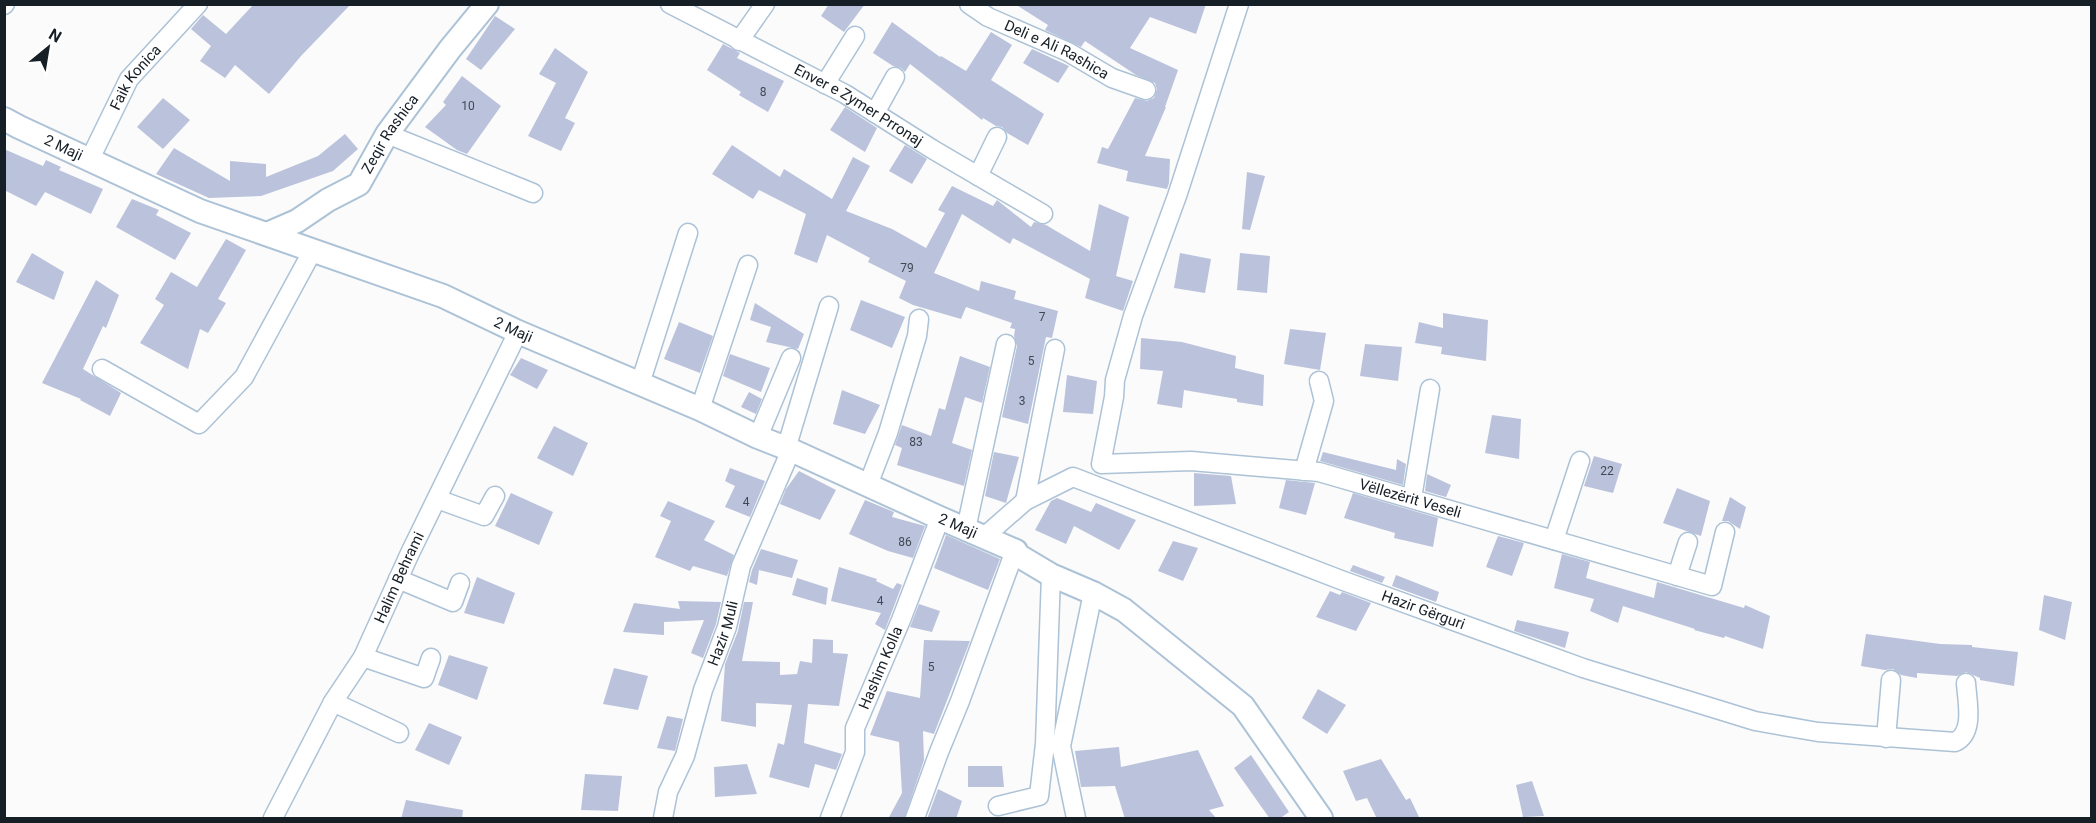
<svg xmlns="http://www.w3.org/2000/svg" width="2096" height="823" font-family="Roboto,sans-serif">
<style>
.building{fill:#bbc2dc}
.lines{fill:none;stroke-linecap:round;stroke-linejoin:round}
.minor-casing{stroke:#acc2d6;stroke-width:21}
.tertiary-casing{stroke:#acc2d6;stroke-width:26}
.minor{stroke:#fff;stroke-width:18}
.tertiary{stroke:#fff;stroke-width:22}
.labels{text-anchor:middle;stroke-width:5;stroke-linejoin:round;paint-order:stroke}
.number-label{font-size:12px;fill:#404854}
.street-label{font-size:15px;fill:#171f26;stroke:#fff}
</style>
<rect width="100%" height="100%" fill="#fbfbfb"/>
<!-- building -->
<g class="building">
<polygon points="254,4 351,4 301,56 269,94 235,65 225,78 200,61 211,46 191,29 203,15 226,34"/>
<polygon points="829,4 865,4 844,32 821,16"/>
<polygon points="1015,4 1206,4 1196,34 1150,17 1130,48 1178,70 1165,107 1166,107 1145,156 1170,159 1169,183 1167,189 1126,181 1128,171 1097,163 1102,147 1108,149 1135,98 1147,101 1154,98 1157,89 1155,83 1136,75 1085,41 1081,47 1045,30 1048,25"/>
<polygon points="495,16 515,29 481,70 466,59"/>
<polygon points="892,22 940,57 941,56 966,71 991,32 1012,45 991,80 1044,114 1028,145 1007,133 1002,127 996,126 983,118 982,120 910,64 905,72 901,68 893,66 873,53"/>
<polygon points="723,44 740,53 737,58 784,81 768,112 739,95 741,92 707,70"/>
<polygon points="555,48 588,72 565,118 575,123 561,151 528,136 556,83 539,74"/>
<polygon points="1032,49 1069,66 1058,83 1023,63"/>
<polygon points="462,76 501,106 467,154 457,150 425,127 446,105 443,102"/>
<polygon points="163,98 190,120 163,149 137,127"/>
<polygon points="845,107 877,128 865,152 830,130"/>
<polygon points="345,134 358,149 333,171 261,196 209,198 156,174 174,148 230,181 230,161 266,164 266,177 318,156"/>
<polygon points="732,145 780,177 784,169 832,199 853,157 870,166 846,211 892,229 926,248 945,213 938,210 952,186 993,206 997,200 1031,227 1034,222 1046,225 1090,251 1099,204 1129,217 1116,276 1133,281 1123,311 1085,298 1090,279 1013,238 1010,244 962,214 934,273 979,291 981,281 1016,291 1014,299 1058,311 1052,338 1046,337 1028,424 1002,417 1017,346 1014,336 1015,329 1010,328 1012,323 966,307 961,319 913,305 899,298 906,281 868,262 870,258 827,235 817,263 794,254 806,214 759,190 753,199 712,174"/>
<polygon points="905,145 927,159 912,184 889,171"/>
<polygon points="4,149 43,166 46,160 61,167 59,170 103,189 91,214 45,192 36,206 4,190"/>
<polygon points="1247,172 1265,176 1250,230 1242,229"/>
<polygon points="132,199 159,210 156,215 191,233 175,260 116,227"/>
<polygon points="226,239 246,250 218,299 226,303 208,333 200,329 188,369 140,343 164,305 155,299 171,272 197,287"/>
<polygon points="32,253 64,272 54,300 16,282"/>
<polygon points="1180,253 1211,259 1205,293 1174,288"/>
<polygon points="1240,253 1270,256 1267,293 1237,290"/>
<polygon points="96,280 119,295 106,328 103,326 83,369 121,393 110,416 80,400 81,399 42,383"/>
<polygon points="861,300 905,317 892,348 850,330"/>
<polygon points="755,303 804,334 798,349 766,342 771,327 750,320"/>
<polygon points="1443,313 1488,320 1486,361 1441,354 1442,347 1415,343 1419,322 1443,328"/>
<polygon points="679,322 713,336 700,373 664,359"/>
<polygon points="1290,329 1326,333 1320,370 1284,364"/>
<polygon points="1141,338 1182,342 1236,356 1235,368 1264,375 1263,406 1237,402 1237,399 1184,390 1182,408 1157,404 1163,371 1140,369"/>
<polygon points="1365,344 1402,347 1398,381 1360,376"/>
<polygon points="730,354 770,368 761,392 723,376"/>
<polygon points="960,356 990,367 982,403 965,397 952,443 972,450 964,486 897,465 902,448 895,445 902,425 931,436 939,408 945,410"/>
<polygon points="521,358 548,370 537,389 510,375"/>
<polygon points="1067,375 1097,381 1093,414 1063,412"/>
<polygon points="842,390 880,405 865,434 833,424"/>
<polygon points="749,392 762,399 756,414 741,407"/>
<polygon points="1492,415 1521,419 1519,459 1485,453"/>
<polygon points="554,426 588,443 573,476 537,458"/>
<polygon points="994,452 1019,457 1006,503 985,496"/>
<polygon points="1323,452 1396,470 1397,459 1406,464 1403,485 1320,461"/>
<polygon points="1594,456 1622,464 1613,493 1584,486"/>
<polygon points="730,468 765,481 750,517 725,507 735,486 725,481"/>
<polygon points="799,471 836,490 820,520 780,504 786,489"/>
<polygon points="1194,473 1231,476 1236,504 1194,506"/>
<polygon points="1427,474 1451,485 1446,497 1425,491"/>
<polygon points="1286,480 1315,483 1306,515 1279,508"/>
<polygon points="1677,488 1710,501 1701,536 1663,523"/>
<polygon points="511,493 553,512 539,545 495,526"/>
<polygon points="1353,493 1438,518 1433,547 1394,538 1395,533 1344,518"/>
<polygon points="1730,497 1746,507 1740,529 1728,521 1722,521"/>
<polygon points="1057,498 1091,512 1096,503 1136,520 1119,550 1074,526 1066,544 1035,530 1051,501"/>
<polygon points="865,500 894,512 892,517 925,526 913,558 888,551 849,534"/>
<polygon points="668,501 715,521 704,540 734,555 727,576 693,566 690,571 655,557 671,521 660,516"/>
<polygon points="946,535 1000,559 988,590 934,568"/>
<polygon points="1498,536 1524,543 1512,576 1486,567"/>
<polygon points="1173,541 1198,548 1183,581 1158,571"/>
<polygon points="761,549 798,560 792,578 759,570 757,585 749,582 752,570"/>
<polygon points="1562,554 1590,562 1586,578 1654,598 1657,582 1744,608 1745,605 1770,616 1763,649 1725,636 1724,638 1694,630 1695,629 1623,606 1618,623 1590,611 1594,599 1554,588"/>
<polygon points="1353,565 1385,577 1382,583 1350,571"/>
<polygon points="839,567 877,579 876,581 893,589 897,583 902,585 885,630 875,624 881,613 831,601"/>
<polygon points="1396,575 1439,592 1436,602 1392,586"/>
<polygon points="477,577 515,593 504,624 464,613"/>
<polygon points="797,578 828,588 826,605 792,595"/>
<polygon points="1330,591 1340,595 1342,592 1371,603 1356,631 1316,617"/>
<polygon points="2044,595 2072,602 2065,640 2039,630"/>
<polygon points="678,601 721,602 716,624 703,658 691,653 704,620 664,622 664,635 623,632 634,603 680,609"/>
<polygon points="744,602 753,602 742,661 780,662 780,675 797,674 800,661 812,663 813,639 833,640 833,653 848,654 839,706 808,704 804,743 842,754 836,770 815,764 809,788 769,777 778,743 784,745 792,705 756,703 756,727 721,721 725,664 738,631"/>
<polygon points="919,604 940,611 932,632 910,627"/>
<polygon points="1517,620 1569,632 1565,648 1514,631"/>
<polygon points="1866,634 1940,644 1972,645 1972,647 2018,652 2014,686 1980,680 1980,678 1966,672 1957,676 1917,673 1917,678 1901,675 1893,669 1885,670 1861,666"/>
<polygon points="924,640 970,641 934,734 923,731 924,760 904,819 888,819 902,793 899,742 870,735 887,691 920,698"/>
<polygon points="449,655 488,667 477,700 438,685"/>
<polygon points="614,668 648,676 638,710 603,704"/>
<polygon points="1318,689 1346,705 1327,734 1302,718"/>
<polygon points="667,716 683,719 675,751 657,748"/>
<polygon points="429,723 462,737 449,765 415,750"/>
<polygon points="1119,747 1121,767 1198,750 1224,806 1209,810 1217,819 1125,819 1115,786 1081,787 1075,751"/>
<polygon points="1251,755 1289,812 1279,819 1270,819 1234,768"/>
<polygon points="1381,759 1406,800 1410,798 1420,819 1377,819 1367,798 1356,801 1343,771"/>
<polygon points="747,764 757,794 715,797 714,767"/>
<polygon points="968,766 1002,766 1004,787 968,787"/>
<polygon points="585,774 622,776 618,811 581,810"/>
<polygon points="1532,781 1544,816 1523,817 1516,785"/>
<polygon points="938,789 962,801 956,819 927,819"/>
<polygon points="406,800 463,810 462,819 401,819"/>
</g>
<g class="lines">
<defs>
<g id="minor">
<path id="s1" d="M670,4L845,94L932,149L1043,214"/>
<path id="s2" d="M969,4L988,17L1068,52L1112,78L1146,90"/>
<path id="s3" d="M1239,4L1177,196L1133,316L1115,380L1114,397L1101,464L1191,461L1319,472L1712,586L1725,532"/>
<polyline points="4,5 5,4"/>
<polyline points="739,41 765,4"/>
<polyline points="825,84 855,36"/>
<polyline points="875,113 895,77"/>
<polyline points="387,134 533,193"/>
<path id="s4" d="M90,159L129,79L198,4"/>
<polyline points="978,176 997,137"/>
<polyline points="102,369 199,424 244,377 313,250"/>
<polyline points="640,384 688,233"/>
<polyline points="700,409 748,265"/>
<polyline points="758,437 791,358"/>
<polyline points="786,449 829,306"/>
<polyline points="1304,471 1324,401 1319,381"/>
<polyline points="868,485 888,433 917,336 919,319"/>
<polyline points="1412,498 1430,389"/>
<polyline points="437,499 484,516 495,496"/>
<polyline points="1025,501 1055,349"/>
<polyline points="966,529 1006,344"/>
<path id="s5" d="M984,537L1025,501L1073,477L1341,580L1583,668L1755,721L1818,732L1955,742C1975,733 1967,701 1966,683"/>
<polyline points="1554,540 1580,461"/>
<polyline points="1677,576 1688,542"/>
<polyline points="398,579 453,602 460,583"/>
<polyline points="363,657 424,678 431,658"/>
<polyline points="333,702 399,733"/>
<polyline points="1886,738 1891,680"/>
<polyline points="998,806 1039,796 1045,744 1051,575"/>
<path id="s6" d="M273,818L333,702L363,657L410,553L518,332"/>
<path id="s7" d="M663,818L668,792L685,756L703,690L727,627L741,566L791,450"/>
<path id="s8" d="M830,818L855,752V728L901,620L940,518"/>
<polyline points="915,818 939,752 960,701 1014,553"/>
<polyline points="1076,818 1061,746 1093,593"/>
</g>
<g id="tertiary">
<path id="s9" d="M4,119L19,127L200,211L443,296L518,332L700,409L758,437L791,450L940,518L1016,551L1014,553L1051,575L1093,593L1124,610L1243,706L1321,818"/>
<path id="s10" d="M267,234L297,221L328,200L359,184L387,134L450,49L487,4"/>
</g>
</defs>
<!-- minor casing -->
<use href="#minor" class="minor-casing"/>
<!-- tertiary casing -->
<use href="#tertiary" class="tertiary-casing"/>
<!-- minor -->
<use href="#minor" class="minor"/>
<!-- tertiary -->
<use href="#tertiary" class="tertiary"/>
</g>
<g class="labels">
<!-- number labels -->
<g class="number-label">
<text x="763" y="96">8</text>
<text x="468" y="110">10</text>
<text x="907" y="272">79</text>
<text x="1042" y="321">7</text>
<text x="1031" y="365">5</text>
<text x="1022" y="405">3</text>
<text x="916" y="446">83</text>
<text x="1607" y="475">22</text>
<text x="746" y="506">4</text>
<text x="905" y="546">86</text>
<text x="880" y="605">4</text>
<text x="931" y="671">5</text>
</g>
<!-- street labels -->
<g class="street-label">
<text dy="5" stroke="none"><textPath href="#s2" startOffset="99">Deli e Ali Rashica</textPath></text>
<text dy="5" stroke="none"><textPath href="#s4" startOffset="94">Faik Konica</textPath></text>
<text dy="5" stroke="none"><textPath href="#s1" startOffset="214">Enver e Zymer Prronaj</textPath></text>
<text dy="5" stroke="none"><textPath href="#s10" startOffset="164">Zeqir Rashica</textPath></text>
<text dy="5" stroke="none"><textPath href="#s9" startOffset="66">2 Maji</textPath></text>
<text dy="5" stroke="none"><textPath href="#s9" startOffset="552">2 Maji</textPath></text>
<text dy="5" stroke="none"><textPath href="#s3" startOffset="795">Vëllezërit Veseli</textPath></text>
<text dy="5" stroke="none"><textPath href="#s9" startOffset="1038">2 Maji</textPath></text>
<text dy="5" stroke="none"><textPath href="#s6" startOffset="272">Halim Behrami</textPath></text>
<text dy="5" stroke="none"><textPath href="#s5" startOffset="483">Hazir Gërguri</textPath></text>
<text dy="5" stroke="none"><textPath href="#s7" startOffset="195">Hazir Muli</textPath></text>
<text dy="5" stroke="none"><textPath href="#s8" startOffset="160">Hashim Kolla</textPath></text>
</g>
</g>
<!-- border -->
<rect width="2096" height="823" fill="none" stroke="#171f26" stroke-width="12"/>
<!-- north arrow -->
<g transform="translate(48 48) rotate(30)" stroke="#ffffff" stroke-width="4.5" paint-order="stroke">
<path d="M0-4.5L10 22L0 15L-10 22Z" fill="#171f26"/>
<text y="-9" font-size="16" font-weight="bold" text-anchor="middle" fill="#171f26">N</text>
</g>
</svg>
